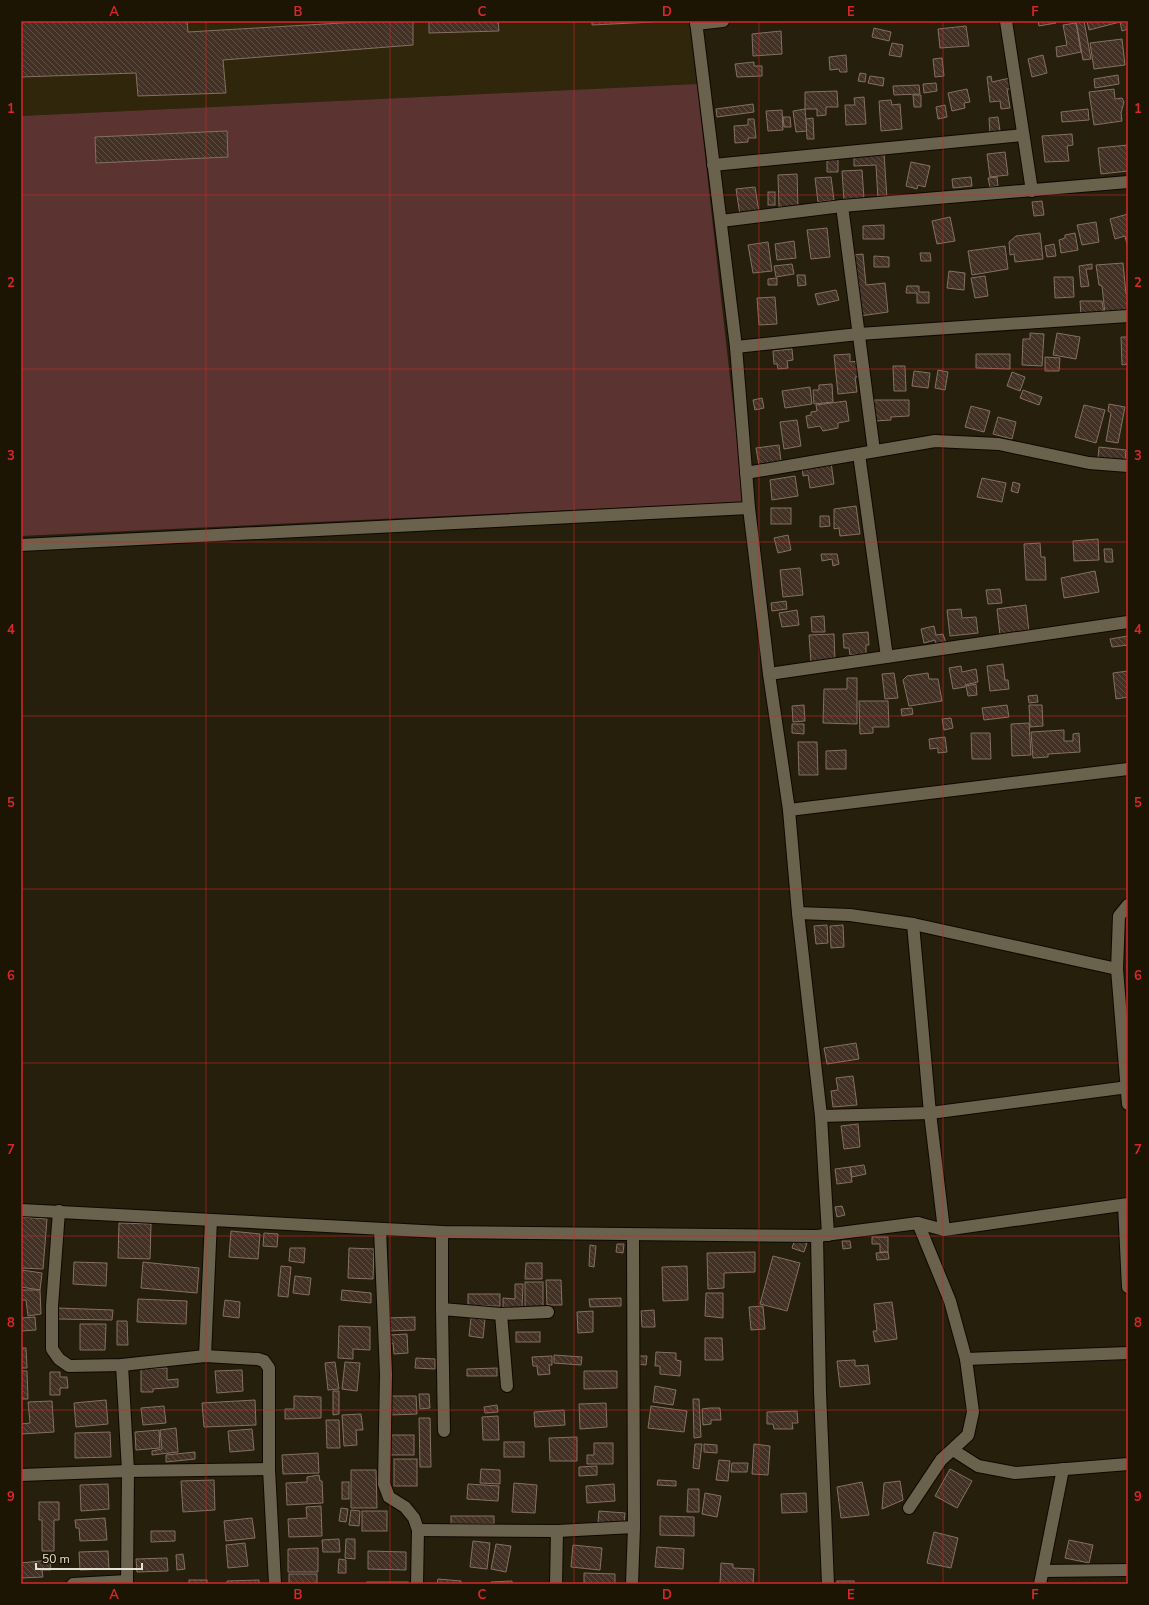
<svg xmlns="http://www.w3.org/2000/svg" width="1149" height="1605" font-family="'Nunito Sans',sans-serif">
<style>
.built{fill:#30260b}
.grass{fill:#5b3330}
.building{fill:url(#building-back-hatch);stroke:#847062}
.lines{fill:none;stroke-linecap:round;stroke-linejoin:round}
.minor-casing{stroke:#0f0800;stroke-width:14}
.minor{stroke:#6a624d;stroke-width:12}
.grid{fill:none;stroke:#d62828;stroke-width:1;stroke-opacity:0.55}
.neatline{fill:none;stroke:#d62828;stroke-width:1.5}
.grid-label{font-size:13px;text-anchor:middle;font-weight:bold;fill:#d62828}
</style>
<defs>
<pattern id="building-back-hatch" width="6" height="6" patternUnits="userSpaceOnUse"><rect width="6" height="6" fill="#433125"/><path d="M-1 5l2 2M0 0l6 6M5-1l2 2" fill="none" stroke="#5e4f44"/></pattern>
</defs>
<rect width="100%" height="100%" fill="#261f0c"/>
<!-- built -->
<polygon class="built" points="21,21 690,21 697,84 21,116"/>
<!-- grass -->
<polygon class="grass" points="697,84 744,502 21,536 21,116"/>
<!-- building -->
<g class="building">
<polygon points="21,21 187,21 188,32 376,21 413,21 413,45 223,60 226,93 138,96 136,73 21,77"/>
<polygon points="429,21 498,21 499,31 429,33"/>
<polygon points="592,21 652,21 653,22 592,25"/>
<polygon points="1038,21 1055,21 1056,23 1039,26"/>
<polygon points="1076,21 1084,21 1091,59 1083,60"/>
<polygon points="1087,21 1127,21 1128,29 1122,31 1120,22 1089,30"/>
<polygon points="1076,23 1081,52 1057,57 1056,47 1067,45 1063,25"/>
<polygon points="966,26 969,46 940,48 938,29"/>
<polygon points="874,28 891,32 889,41 872,37"/>
<polygon points="781,31 782,54 753,56 752,34"/>
<polygon points="1122,39 1125,65 1094,69 1090,43"/>
<polygon points="892,43 903,45 901,57 889,55"/>
<polygon points="846,55 847,72 840,72 839,69 830,70 829,57"/>
<polygon points="1043,55 1047,73 1032,77 1028,59"/>
<polygon points="942,58 944,76 935,77 933,59"/>
<polygon points="754,62 754,66 762,66 762,76 737,77 735,64"/>
<polygon points="860,73 866,74 865,82 858,81"/>
<polygon points="1118,75 1119,84 1095,88 1094,79"/>
<polygon points="870,76 884,78 883,86 868,83"/>
<polygon points="991,76 992,82 1010,78 1011,89 1007,89 1010,108 1001,109 1000,101 990,102 987,77"/>
<polygon points="936,83 937,91 924,93 923,84"/>
<polygon points="919,85 920,94 894,95 893,86"/>
<polygon points="967,89 970,102 964,103 965,108 952,111 948,93"/>
<polygon points="1114,89 1115,99 1122,98 1124,102 1121,113 1122,121 1094,125 1089,92"/>
<polygon points="837,91 838,107 826,107 826,115 817,116 817,109 805,109 805,92"/>
<polygon points="913,95 921,95 921,107 914,107"/>
<polygon points="864,97 866,124 846,125 845,105 855,105 854,98"/>
<polygon points="891,100 892,105 900,104 902,129 881,131 879,101"/>
<polygon points="753,104 754,112 717,117 716,109"/>
<polygon points="945,105 947,117 938,119 936,107"/>
<polygon points="805,109 807,131 796,132 793,111"/>
<polygon points="1088,109 1089,120 1062,122 1061,112"/>
<polygon points="782,110 783,130 768,131 766,111"/>
<polygon points="783,117 790,117 791,127 784,127"/>
<polygon points="998,117 1000,131 990,133 989,118"/>
<polygon points="813,118 814,139 807,139 806,119"/>
<polygon points="748,119 754,119 756,138 748,138 748,142 735,143 734,126 748,125"/>
<polygon points="227,131 228,157 96,163 95,137"/>
<polygon points="1072,134 1073,145 1067,146 1069,161 1045,162 1042,136"/>
<polygon points="1128,145 1128,171 1101,174 1098,148"/>
<polygon points="1005,152 1008,175 990,177 987,154"/>
<polygon points="884,153 887,199 878,200 876,165 854,166 854,154"/>
<polygon points="838,159 838,172 827,172 827,160"/>
<polygon points="911,162 930,166 925,187 918,185 917,189 906,186"/>
<polygon points="862,170 864,199 844,201 842,171"/>
<polygon points="797,174 798,207 779,207 778,175"/>
<polygon points="831,177 834,200 818,202 815,178"/>
<polygon points="971,177 972,186 953,188 952,179"/>
<polygon points="997,177 998,186 990,187 988,178"/>
<polygon points="755,187 759,212 740,215 736,189"/>
<rect x="768" y="192" width="7" height="13"/>
<polygon points="1042,201 1044,215 1034,216 1032,202"/>
<polygon points="1128,214 1128,249 1125,236 1115,239 1110,219"/>
<polygon points="950,217 955,241 937,244 932,221"/>
<polygon points="1096,222 1099,242 1082,245 1077,225"/>
<polygon points="884,225 884,239 863,239 863,226"/>
<polygon points="827,228 830,257 811,259 807,230"/>
<polygon points="1040,233 1043,259 1015,262 1014,254 1010,255 1009,242 1016,236"/>
<polygon points="1075,233 1078,250 1061,253 1059,240 1065,238 1065,235"/>
<polygon points="794,241 796,258 777,260 775,244"/>
<polygon points="768,242 772,271 753,273 748,245"/>
<polygon points="1054,244 1056,256 1047,257 1045,246"/>
<polygon points="1005,246 1008,269 972,275 968,251"/>
<polygon points="920,253 930,253 931,261 921,261"/>
<polygon points="863,254 866,285 885,283 888,312 860,316 853,255"/>
<polygon points="874,256 889,257 889,267 874,267"/>
<polygon points="1123,263 1126,294 1128,294 1128,312 1105,314 1102,286 1099,285 1096,265"/>
<polygon points="792,264 794,274 776,277 774,266"/>
<polygon points="1092,264 1092,269 1086,269 1089,286 1081,287 1079,266"/>
<polygon points="949,271 965,273 964,290 947,288"/>
<polygon points="797,275 805,275 806,285 798,286"/>
<polygon points="985,276 988,296 975,298 971,278"/>
<polygon points="1054,277 1073,277 1074,297 1055,298"/>
<polygon points="777,278 777,285 768,285 768,279"/>
<polygon points="907,286 919,286 919,292 929,292 929,303 917,303 917,293 906,293"/>
<polygon points="836,290 839,300 818,305 815,294"/>
<polygon points="775,297 777,324 759,325 757,298"/>
<polygon points="1080,301 1102,301 1104,314 1081,315"/>
<polygon points="1030,333 1044,334 1042,366 1022,365 1023,339 1030,339"/>
<polygon points="1057,333 1080,337 1076,359 1053,355"/>
<polygon points="1121,337 1128,337 1128,364 1122,365"/>
<polygon points="792,349 793,360 787,361 788,368 778,369 777,364 774,364 773,351"/>
<polygon points="850,354 850,362 859,361 860,377 855,377 857,392 838,394 834,355"/>
<polygon points="976,354 1010,354 1010,369 976,368"/>
<polygon points="1045,357 1060,358 1059,371 1045,371"/>
<polygon points="893,366 905,366 906,391 894,391"/>
<polygon points="938,370 948,372 945,390 935,388"/>
<polygon points="914,371 930,373 928,388 912,386"/>
<polygon points="1012,372 1025,377 1020,391 1007,386"/>
<polygon points="832,384 833,402 814,404 813,390 819,390 819,385"/>
<polygon points="810,387 812,404 785,408 782,391"/>
<polygon points="1023,390 1042,397 1039,405 1020,398"/>
<polygon points="762,398 764,408 755,410 753,400"/>
<polygon points="874,400 909,400 909,416 891,417 891,420 875,421"/>
<polygon points="846,401 849,421 838,423 838,428 823,431 820,426 808,428 806,416 811,415 811,412 817,411 816,405"/>
<polygon points="1109,404 1125,407 1118,443 1106,441 1111,413 1108,411"/>
<polygon points="1084,405 1105,410 1096,443 1075,437"/>
<polygon points="971,406 990,411 984,432 965,427"/>
<polygon points="998,417 1016,422 1012,439 993,434"/>
<polygon points="797,420 801,446 784,449 780,422"/>
<polygon points="779,445 781,461 759,465 756,448"/>
<polygon points="1099,447 1126,450 1125,461 1098,458"/>
<polygon points="831,462 834,484 810,488 808,475 803,476 802,466"/>
<polygon points="795,476 798,496 772,500 770,480"/>
<polygon points="982,478 1006,483 1002,502 977,497"/>
<polygon points="1013,482 1020,484 1018,493 1011,491"/>
<polygon points="856,506 860,534 840,536 839,528 834,529 834,509"/>
<rect x="771" y="508" width="20" height="16"/>
<polygon points="820,516 829,516 830,526 820,527"/>
<polygon points="788,535 791,550 778,553 774,538"/>
<polygon points="1098,539 1099,560 1074,561 1073,541"/>
<polygon points="1040,543 1041,557 1045,557 1046,580 1026,580 1024,544"/>
<polygon points="1104,549 1112,549 1113,562 1105,562"/>
<polygon points="821,554 837,554 839,564 833,566 832,559 822,561"/>
<polygon points="800,568 803,595 783,597 780,570"/>
<polygon points="1095,571 1099,592 1064,598 1061,578"/>
<polygon points="1000,589 1002,603 988,604 986,590"/>
<polygon points="786,601 787,609 772,611 771,603"/>
<polygon points="1026,605 1029,632 1000,635 997,609"/>
<polygon points="961,609 962,618 976,617 978,633 950,636 947,610"/>
<polygon points="797,610 799,625 782,627 779,613"/>
<polygon points="824,616 825,632 812,632 811,617"/>
<polygon points="934,626 936,635 943,634 946,643 936,645 935,640 924,643 921,629"/>
<polygon points="868,632 869,645 866,645 866,654 850,655 849,648 844,648 843,634"/>
<polygon points="834,634 835,662 811,663 809,635"/>
<polygon points="1128,636 1128,645 1112,647 1110,639"/>
<polygon points="1003,664 1005,680 1008,680 1009,689 990,691 987,666"/>
<polygon points="961,666 962,672 976,669 978,682 965,685 965,687 953,689 949,668"/>
<polygon points="1128,671 1128,697 1116,699 1113,673"/>
<polygon points="894,673 898,698 885,699 882,674"/>
<polygon points="928,673 929,679 938,679 942,701 909,706 903,680 907,676"/>
<polygon points="847,678 857,678 857,724 823,723 824,689 847,689"/>
<polygon points="976,684 977,695 968,696 966,686"/>
<polygon points="1037,695 1038,702 1029,703 1028,696"/>
<polygon points="859,701 888,701 889,727 873,727 873,733 860,734"/>
<polygon points="804,705 805,721 793,722 792,706"/>
<polygon points="1007,705 1009,717 984,720 982,708"/>
<polygon points="1029,705 1042,705 1043,726 1030,727"/>
<polygon points="912,708 913,714 902,716 901,709"/>
<polygon points="951,718 953,728 944,730 942,719"/>
<polygon points="1029,723 1031,755 1012,756 1011,724"/>
<polygon points="792,724 804,724 804,734 792,733"/>
<polygon points="1064,730 1064,741 1073,741 1073,734 1079,733 1080,752 1048,754 1048,757 1033,758 1031,732"/>
<polygon points="971,733 990,733 991,759 972,759"/>
<polygon points="945,737 947,752 938,753 938,748 930,749 929,739"/>
<polygon points="798,742 817,742 818,775 799,775"/>
<polygon points="846,750 846,769 826,769 826,751"/>
<polygon points="827,925 828,943 816,944 814,926"/>
<polygon points="843,925 844,947 831,948 830,926"/>
<polygon points="856,1043 859,1059 827,1064 824,1048"/>
<polygon points="853,1076 857,1105 833,1107 831,1091 838,1090 836,1078"/>
<polygon points="858,1124 860,1147 844,1149 841,1126"/>
<polygon points="864,1165 866,1174 852,1177 850,1167"/>
<polygon points="850,1167 852,1182 837,1184 835,1169"/>
<polygon points="842,1206 845,1215 837,1217 835,1207"/>
<polygon points="21,1217 47,1219 43,1269 21,1268"/>
<polygon points="119,1223 151,1224 150,1259 118,1258"/>
<polygon points="231,1231 260,1234 258,1259 229,1257"/>
<polygon points="264,1233 278,1234 277,1247 263,1246"/>
<polygon points="872,1237 888,1237 888,1252 880,1252 880,1244 872,1244"/>
<polygon points="795,1239 807,1243 804,1252 792,1248"/>
<polygon points="842,1241 850,1241 851,1248 843,1249"/>
<polygon points="617,1244 624,1244 623,1253 616,1252"/>
<polygon points="590,1245 596,1246 594,1267 589,1266"/>
<polygon points="290,1248 305,1248 304,1263 289,1261"/>
<polygon points="349,1248 374,1249 373,1279 348,1278"/>
<polygon points="755,1252 755,1272 724,1273 724,1288 708,1289 707,1253"/>
<polygon points="888,1252 889,1259 877,1260 876,1253"/>
<polygon points="773,1256 800,1263 787,1311 760,1304"/>
<polygon points="74,1262 107,1263 106,1286 73,1284"/>
<polygon points="143,1262 199,1268 197,1293 141,1288"/>
<polygon points="526,1263 542,1263 542,1279 525,1279"/>
<polygon points="281,1266 291,1267 288,1297 278,1296"/>
<polygon points="687,1266 688,1300 663,1301 662,1267"/>
<polygon points="22,1270 42,1273 40,1290 21,1287"/>
<polygon points="295,1276 311,1278 309,1295 293,1293"/>
<polygon points="546,1280 561,1280 562,1305 547,1305"/>
<rect x="525" y="1282" width="18" height="26"/>
<polygon points="515,1284 523,1284 522,1308 503,1307 503,1298 515,1299"/>
<polygon points="21,1290 40,1290 41,1314 28,1316 26,1300 21,1300"/>
<polygon points="342,1290 371,1293 371,1303 341,1300"/>
<polygon points="706,1293 723,1293 723,1318 705,1316"/>
<rect x="468" y="1294" width="32" height="12"/>
<polygon points="621,1298 621,1306 590,1307 589,1299"/>
<polygon points="138,1299 187,1301 186,1324 137,1322"/>
<polygon points="225,1300 240,1302 239,1318 223,1316"/>
<polygon points="892,1302 897,1339 875,1342 873,1331 877,1331 874,1304"/>
<polygon points="763,1306 765,1329 751,1330 749,1307"/>
<polygon points="58,1308 113,1310 112,1320 58,1319"/>
<polygon points="654,1310 655,1327 642,1327 641,1311"/>
<polygon points="593,1311 593,1332 578,1333 577,1312"/>
<polygon points="35,1317 36,1330 21,1331 21,1348 21,1318"/>
<polygon points="415,1317 415,1330 387,1331 387,1318"/>
<polygon points="471,1318 485,1319 483,1338 469,1336"/>
<polygon points="117,1321 127,1321 128,1345 117,1345"/>
<polygon points="80,1324 106,1324 105,1350 80,1350"/>
<polygon points="339,1326 370,1327 370,1350 353,1349 353,1359 338,1358"/>
<rect x="516" y="1332" width="24" height="10"/>
<polygon points="407,1334 408,1353 394,1354 393,1343 390,1344 389,1335"/>
<polygon points="705,1338 722,1338 723,1360 705,1360"/>
<polygon points="21,1348 26,1348 27,1368 21,1368"/>
<polygon points="656,1352 676,1353 676,1360 681,1361 680,1376 660,1374 660,1366 655,1366"/>
<polygon points="554,1355 582,1357 581,1365 554,1363"/>
<polygon points="552,1356 552,1365 549,1365 550,1374 538,1375 537,1366 533,1366 532,1357"/>
<polygon points="636,1356 647,1356 646,1365 636,1364"/>
<polygon points="416,1358 435,1359 435,1369 415,1368"/>
<polygon points="855,1360 855,1366 868,1365 870,1384 840,1387 837,1361"/>
<polygon points="335,1362 339,1389 328,1390 325,1363"/>
<polygon points="345,1362 360,1363 357,1391 342,1389"/>
<polygon points="141,1368 167,1368 167,1380 178,1379 178,1387 153,1389 153,1392 141,1392"/>
<polygon points="497,1368 497,1376 467,1376 467,1369"/>
<polygon points="242,1370 243,1391 217,1393 215,1371"/>
<polygon points="21,1371 27,1371 28,1399 21,1399"/>
<polygon points="584,1371 617,1371 617,1388 584,1389"/>
<polygon points="50,1372 60,1372 60,1377 67,1377 68,1388 60,1388 60,1395 50,1395"/>
<polygon points="655,1386 676,1390 673,1405 653,1402"/>
<polygon points="333,1391 339,1391 339,1414 333,1415"/>
<polygon points="419,1394 429,1394 430,1408 420,1409"/>
<polygon points="294,1396 321,1397 321,1418 285,1419 285,1409 294,1409"/>
<polygon points="389,1396 416,1396 417,1414 390,1415"/>
<polygon points="693,1399 699,1399 701,1437 694,1438"/>
<polygon points="106,1400 108,1424 76,1427 74,1403"/>
<polygon points="255,1400 256,1425 204,1427 202,1403"/>
<polygon points="52,1401 54,1432 21,1434 21,1424 30,1423 28,1402"/>
<polygon points="606,1403 607,1427 580,1429 579,1404"/>
<polygon points="497,1405 498,1412 485,1413 484,1407"/>
<polygon points="164,1406 166,1423 143,1425 141,1408"/>
<polygon points="651,1406 687,1411 684,1432 648,1428"/>
<polygon points="710,1408 720,1408 721,1420 711,1420 711,1424 703,1425 702,1409"/>
<polygon points="564,1410 565,1425 535,1427 534,1412"/>
<polygon points="797,1411 798,1423 792,1423 793,1429 774,1429 773,1424 767,1424 767,1412"/>
<polygon points="361,1414 363,1430 356,1430 357,1445 344,1446 342,1415"/>
<polygon points="498,1416 499,1440 483,1440 482,1417"/>
<polygon points="419,1418 430,1418 431,1467 420,1467"/>
<polygon points="326,1420 339,1420 340,1448 327,1448"/>
<polygon points="176,1428 178,1452 152,1455 152,1451 162,1449 160,1430"/>
<polygon points="252,1429 254,1450 230,1452 228,1431"/>
<polygon points="159,1430 160,1448 136,1450 135,1432"/>
<polygon points="110,1432 111,1457 75,1458 75,1433"/>
<rect x="390" y="1435" width="24" height="20"/>
<polygon points="577,1437 577,1461 550,1461 549,1438"/>
<rect x="504" y="1442" width="20" height="15"/>
<polygon points="594,1443 613,1443 613,1464 587,1464 587,1455 594,1455"/>
<polygon points="695,1444 702,1444 699,1469 693,1468"/>
<polygon points="704,1444 717,1445 717,1453 704,1452"/>
<polygon points="754,1444 770,1446 768,1475 752,1474"/>
<polygon points="195,1452 195,1459 166,1462 166,1455"/>
<polygon points="318,1453 319,1473 283,1474 282,1455"/>
<rect x="394" y="1459" width="23" height="27"/>
<polygon points="719,1460 730,1461 728,1481 716,1480"/>
<polygon points="732,1463 748,1463 747,1472 731,1472"/>
<polygon points="597,1466 597,1475 579,1476 579,1467"/>
<polygon points="481,1469 500,1470 500,1484 480,1483"/>
<polygon points="950,1469 972,1481 957,1508 935,1496"/>
<polygon points="351,1470 376,1470 377,1508 351,1508"/>
<polygon points="319,1475 320,1481 322,1481 323,1503 287,1505 286,1483 307,1482 307,1477"/>
<polygon points="214,1480 215,1510 183,1512 181,1481"/>
<polygon points="658,1480 676,1481 676,1486 657,1485"/>
<polygon points="900,1481 903,1500 882,1509 884,1483"/>
<rect x="342" y="1482" width="7" height="17"/>
<polygon points="862,1482 869,1515 841,1518 837,1487"/>
<polygon points="514,1483 537,1485 535,1513 512,1512"/>
<polygon points="108,1484 109,1509 81,1511 80,1485"/>
<polygon points="468,1484 499,1486 498,1501 467,1499"/>
<polygon points="614,1484 615,1501 587,1503 586,1486"/>
<polygon points="688,1489 699,1489 699,1512 687,1512"/>
<polygon points="705,1493 721,1496 717,1517 702,1514"/>
<polygon points="806,1493 807,1512 782,1513 781,1494"/>
<polygon points="39,1502 59,1502 59,1520 54,1520 54,1551 42,1551 42,1520 39,1520"/>
<polygon points="321,1506 322,1536 289,1537 288,1519 307,1518 306,1507"/>
<polygon points="341,1508 348,1509 346,1522 339,1521"/>
<polygon points="351,1510 360,1511 359,1526 349,1525"/>
<rect x="362" y="1511" width="25" height="20"/>
<polygon points="599,1511 625,1513 624,1524 598,1522"/>
<rect x="451" y="1516" width="43" height="8"/>
<polygon points="660,1516 694,1517 694,1536 660,1535"/>
<polygon points="105,1518 107,1540 80,1541 79,1528 76,1528 75,1520"/>
<polygon points="252,1518 255,1538 226,1541 224,1521"/>
<polygon points="151,1531 175,1531 175,1541 151,1542"/>
<polygon points="934,1532 958,1538 951,1568 927,1563"/>
<polygon points="339,1539 340,1552 323,1552 322,1540"/>
<polygon points="346,1539 355,1539 355,1559 345,1558"/>
<polygon points="1069,1540 1093,1545 1089,1563 1065,1558"/>
<polygon points="473,1541 490,1543 487,1569 470,1567"/>
<polygon points="245,1543 248,1566 228,1568 226,1545"/>
<polygon points="496,1544 511,1546 506,1572 491,1569"/>
<polygon points="573,1545 602,1548 600,1570 571,1567"/>
<polygon points="657,1547 684,1549 683,1569 655,1567"/>
<polygon points="318,1548 318,1572 288,1572 288,1549"/>
<polygon points="108,1551 109,1569 80,1570 79,1552"/>
<polygon points="368,1551 406,1552 406,1570 368,1569"/>
<polygon points="183,1554 185,1569 177,1570 176,1555"/>
<polygon points="167,1558 168,1571 137,1572 136,1559"/>
<polygon points="339,1559 346,1560 346,1573 338,1573"/>
<polygon points="50,1560 51,1570 42,1570 43,1577 21,1578 21,1563"/>
<polygon points="721,1563 733,1564 733,1568 754,1569 753,1584 720,1584"/>
<polygon points="584,1573 615,1574 615,1584 584,1584"/>
<rect x="289" y="1574" width="28" height="10"/>
<polygon points="438,1579 461,1581 461,1584 437,1584"/>
<rect x="189" y="1580" width="18" height="4"/>
<polygon points="259,1580 259,1584 227,1584 227,1581"/>
<polygon points="512,1581 512,1584 491,1584 491,1582"/>
<rect x="837" y="1581" width="17" height="3"/>
<rect x="367" y="1582" width="41" height="2"/>
</g>
<g class="lines">
<defs>
<g id="minor">
<polyline points="696,21 736,347 749,508 769,674 789,810 798,913 821,1116 828,1235"/>
<polyline points="1006,21 1032,191"/>
<polyline points="696,24 723,21"/>
<polyline points="713,165 1023,135"/>
<polyline points="842,206 874,451"/>
<polyline points="721,221 842,206 1128,182"/>
<polyline points="736,347 859,334 1128,316"/>
<polyline points="859,454 887,657"/>
<polyline points="746,473 935,441 999,444 1089,463 1128,466"/>
<polyline points="21,545 749,508"/>
<polyline points="769,674 1128,622"/>
<polyline points="789,810 1128,769"/>
<polyline points="1128,905 1119,916 1117,969 1128,1104"/>
<polyline points="798,913 850,915 913,924 1117,969"/>
<polyline points="913,924 930,1113 944,1230"/>
<polyline points="821,1116 930,1113 1128,1087"/>
<polyline points="1124,1205 1128,1287"/>
<polyline points="21,1210 442,1232 817,1236 918,1223 944,1230 1128,1204"/>
<polyline points="59,1211 52,1306 52,1349 59,1359 69,1366 122,1365 205,1356 258,1359 264,1361 269,1368 269,1469 275,1584"/>
<polyline points="380,1229 386,1374 384,1484 389,1497 405,1507 414,1518 418,1530 417,1584"/>
<polyline points="442,1232 442,1309 501,1314 548,1312"/>
<polyline points="817,1236 820,1392 828,1584"/>
<polyline points="442,1309 444,1431"/>
<polyline points="501,1314 507,1386"/>
<polyline points="205,1356 211,1220"/>
<polyline points="966,1359 1128,1353"/>
<polyline points="122,1365 128,1471 127,1584"/>
<polyline points="953,1450 978,1466 1015,1473 1128,1464"/>
<polyline points="21,1475 128,1471 269,1469"/>
<polyline points="909,1508 941,1460 968,1435 973,1412 966,1359 950,1301 918,1223"/>
<polyline points="418,1530 557,1531 634,1527"/>
<polyline points="1043,1571 1128,1570"/>
<polyline points="73,1584 127,1581"/>
<polyline points="556,1584 557,1531"/>
<polyline points="632,1584 634,1527 633,1235"/>
<polyline points="1040,1584 1063,1469"/>
</g>
</defs>
<!-- minor casing -->
<use href="#minor" class="minor-casing"/>
<!-- minor -->
<use href="#minor" class="minor"/>
</g>
<!-- grid -->
<path class="grid" d="M206,21V1584M390,21V1584M574,21V1584M759,21V1584M943,21V1584M21,195H1128M21,369H1128M21,542H1128M21,716H1128M21,889H1128M21,1063H1128M21,1236H1128M21,1410H1128"/>
<!-- border -->
<rect width="1149" height="1605" fill="none" stroke="#1d1504" stroke-width="44"/>
<!-- scale -->
<path d="M36 1563v6h106v-6" fill="none" stroke="#e4e0d4" stroke-width="2"/>
<text x="42" y="1563" font-size="12" fill="#e4e0d4" stroke="#1d1504" stroke-width="3" paint-order="stroke">50 m</text>
<rect x="22" y="22" width="1105" height="1561" class="neatline"/>
<g class="grid-label">
<text x="114" y="16">A</text>
<text x="298" y="16">B</text>
<text x="482" y="16">C</text>
<text x="667" y="16">D</text>
<text x="851" y="16">E</text>
<text x="1035" y="16">F</text>
<text x="11" y="113">1</text>
<text x="1138" y="113">1</text>
<text x="11" y="287">2</text>
<text x="1138" y="287">2</text>
<text x="11" y="460">3</text>
<text x="1138" y="460">3</text>
<text x="11" y="634">4</text>
<text x="1138" y="634">4</text>
<text x="11" y="807">5</text>
<text x="1138" y="807">5</text>
<text x="11" y="980">6</text>
<text x="1138" y="980">6</text>
<text x="11" y="1154">7</text>
<text x="1138" y="1154">7</text>
<text x="11" y="1327">8</text>
<text x="1138" y="1327">8</text>
<text x="11" y="1501">9</text>
<text x="1138" y="1501">9</text>
<text x="114" y="1599">A</text>
<text x="298" y="1599">B</text>
<text x="482" y="1599">C</text>
<text x="667" y="1599">D</text>
<text x="851" y="1599">E</text>
<text x="1035" y="1599">F</text>
</g>
</svg>
